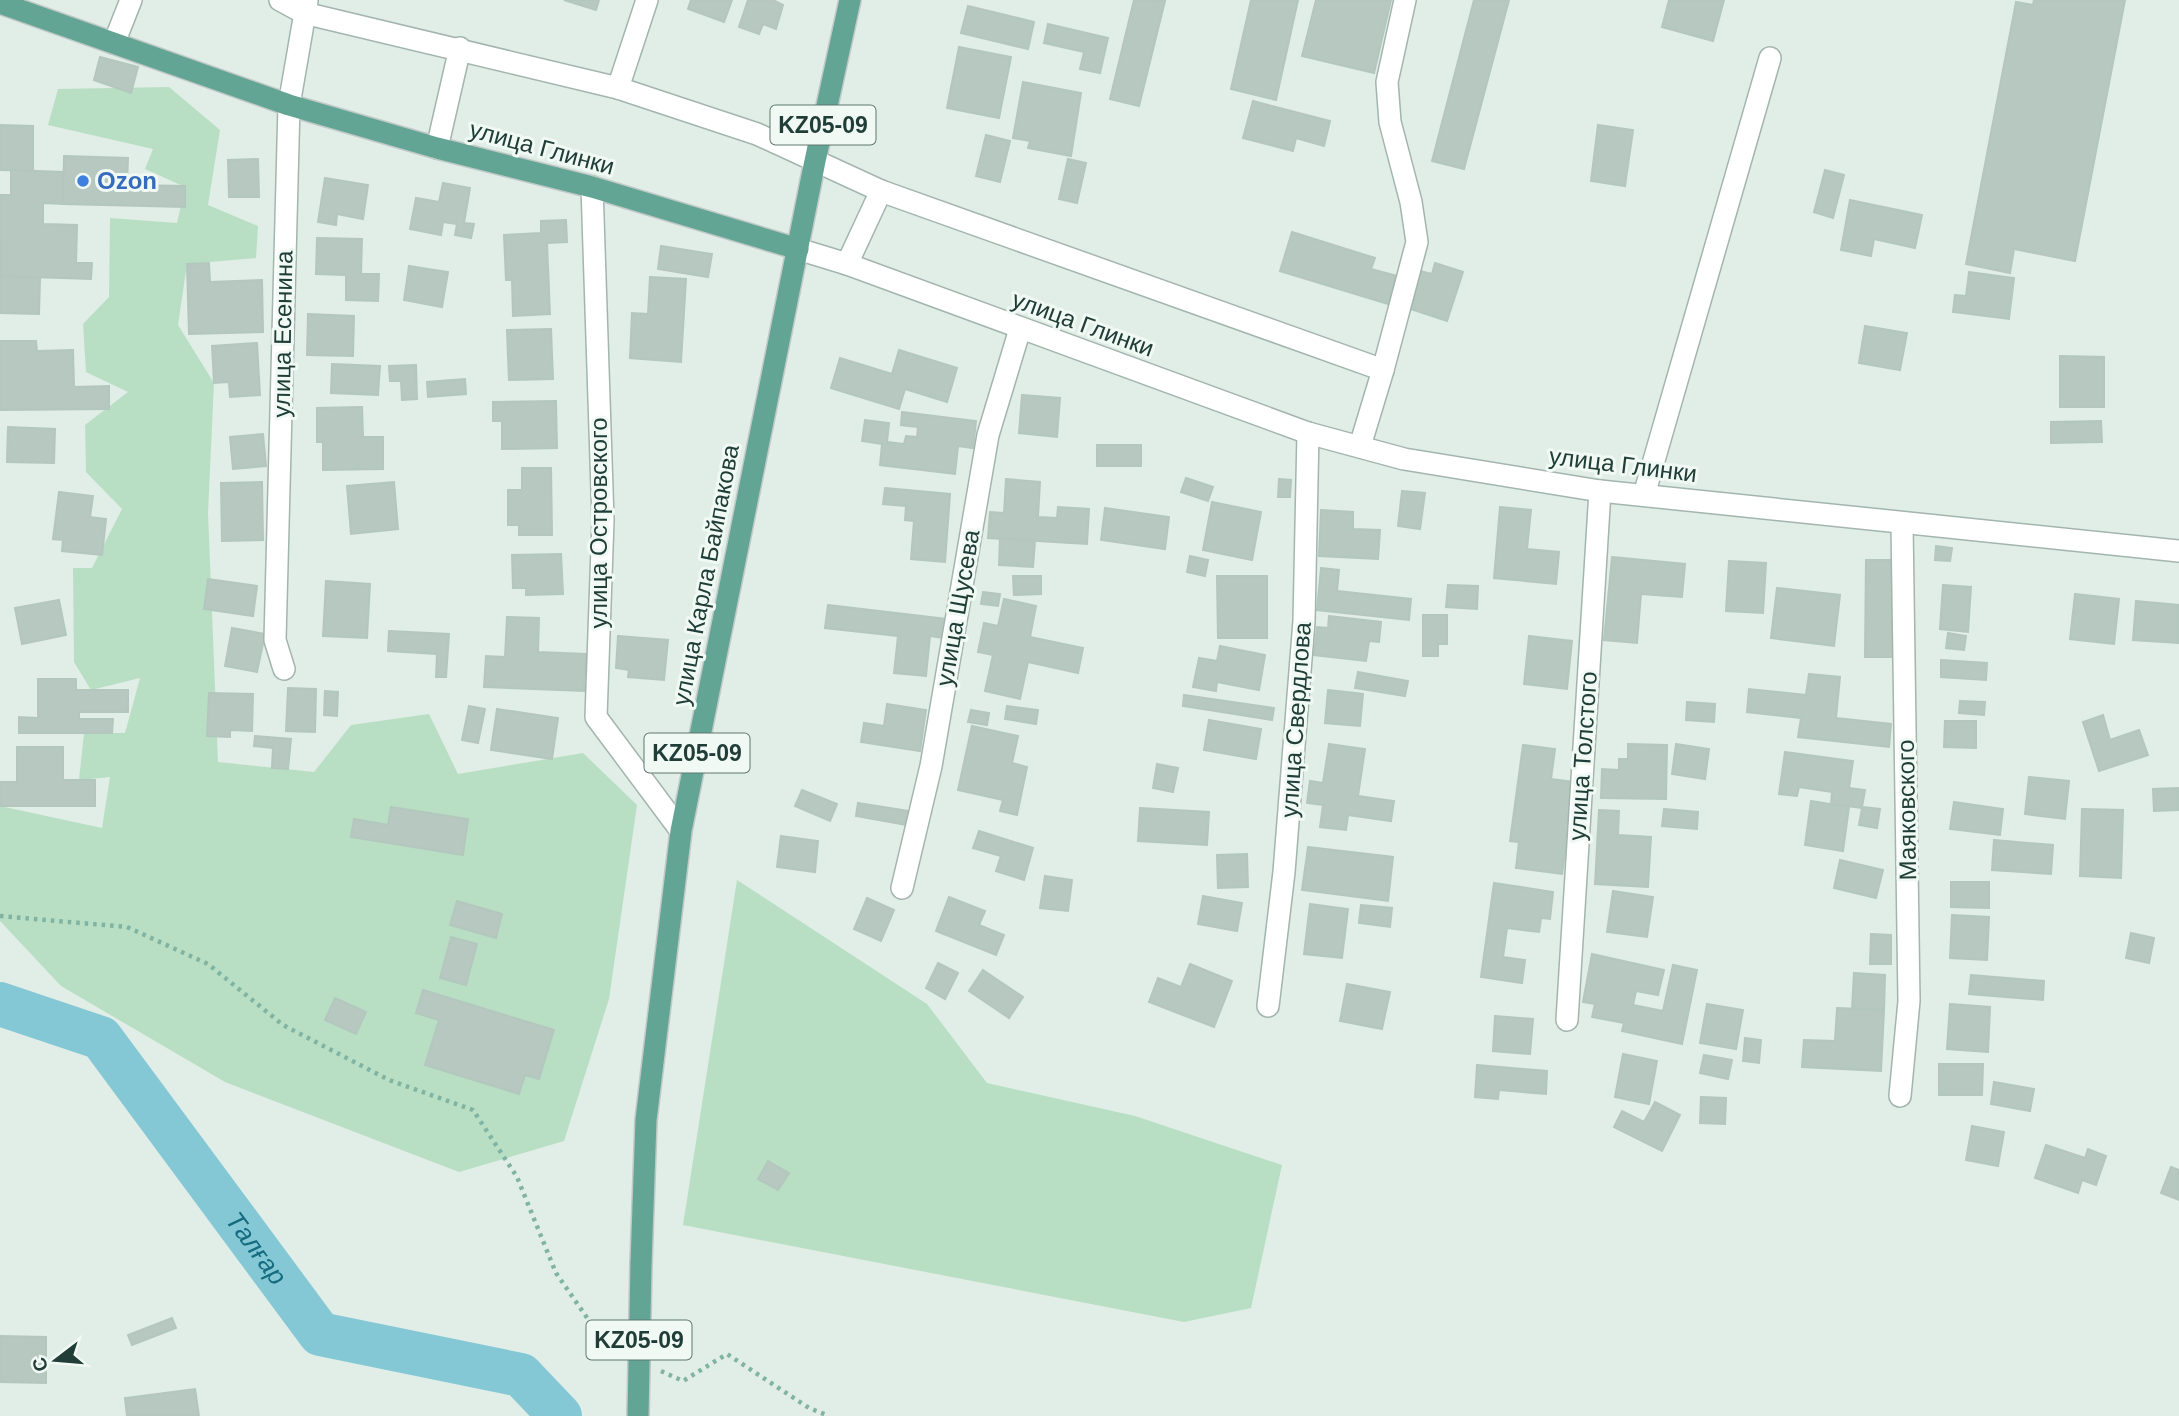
<svg xmlns="http://www.w3.org/2000/svg" width="2179" height="1416" font-family="Helvetica,sans-serif">
<style>
.green{fill:#b8dfc3}
.lines{fill:none;stroke-linecap:round;stroke-linejoin:round}
.river{stroke:#84c8d6;stroke-width:44}
.building{fill:#b6c8c0;stroke:#b3c7bf;stroke-width:2}
.minor-casing{stroke:#a3b5af;stroke-width:24}
.major-casing{stroke:#c1c9c7;stroke-width:24}
.path{stroke:#7fb3a3;stroke-width:4.5;stroke-dasharray:3.5 5;stroke-linecap:butt}
.minor{stroke:#fff;stroke-width:21}
.major{stroke:#62a595;stroke-width:21}
.major-bridge-casing{stroke:#c1c9c7;stroke-width:24;stroke-linecap:butt}
.major-bridge{stroke:#62a595;stroke-width:21}
.shop-dot{fill:#3f7fe0;stroke:#f1f9f5;stroke-width:2.5}
.labels{text-anchor:middle;stroke-width:6;stroke-linejoin:round;paint-order:stroke}
.shield{fill:#f1f9f5;stroke:#5f7670;stroke-width:2}
.shield-label{font-size:23px;font-weight:bold;fill:#203e37}
.street-label{font-size:24px;fill:#203e37;stroke:#f1f9f5}
.shop-label{font-size:24px;font-weight:bold;fill:#366cbe;stroke:#f1f9f5;text-anchor:start}
.water-label{font-size:26px;font-style:italic;fill:#156b7f;stroke:#f1f9f5}
</style>
<rect width="100%" height="100%" fill="#e1ede7"/>
<!-- green -->
<g class="green">
<polygon points="169,87 220,130 208,205 258,226 256,258 187,264 178,325 214,383 208,513 218,762 314,772 351,725 429,714 458,774 583,753 637,805 609,999 564,1141 459,1172 225,1082 61,986 0,921 0,806 102,828 110,777 79,780 84,733 125,733 140,678 91,690 74,662 73,568 92,568 122,509 86,472 85,425 128,392 86,372 83,324 109,297 110,218 177,223 185,187 145,169 153,149 48,125 58,89"/>
<polygon points="737,880 927,1004 987,1083 1135,1116 1282,1165 1251,1308 1184,1322 683,1225"/>
</g>
<g class="lines">
<!-- river -->
<path class="river" id="s1" d="M0,1004L101,1038L320,1334L521,1375L560,1416"/>
</g>
<!-- building -->
<g class="building">
<polygon points="564,0 599,0 596,10"/>
<polygon points="691,0 732,0 724,22 688,9"/>
<polygon points="748,0 773,0 783,5 776,29 763,24 759,34 739,27"/>
<polygon points="1134,0 1165,1 1139,106 1110,99"/>
<polygon points="1251,0 1298,0 1276,100 1231,89"/>
<polygon points="1316,0 1391,0 1374,73 1302,56"/>
<polygon points="1474,0 1509,0 1464,169 1432,161"/>
<polygon points="1669,0 1724,0 1713,41 1662,27"/>
<polygon points="2034,0 2125,0 2075,261 2014,249 2010,273 1966,264 2016,2 2033,5"/>
<polygon points="968,6 1034,22 1028,49 961,33"/>
<polygon points="1048,24 1108,38 1100,73 1080,69 1084,52 1044,43"/>
<polygon points="959,47 1011,57 999,118 947,108"/>
<polygon points="100,57 138,67 131,93 94,80"/>
<polygon points="1023,82 1081,93 1071,156 1028,148 1030,141 1013,138"/>
<polygon points="1253,101 1330,121 1324,146 1296,138 1293,151 1243,138"/>
<polygon points="0,125 33,126 33,171 0,170"/>
<polygon points="1598,125 1633,130 1625,186 1591,181"/>
<polygon points="986,135 1010,141 1000,182 976,176"/>
<polygon points="64,156 128,158 127,185 185,186 185,207 63,204"/>
<polygon points="258,159 259,197 229,197 228,160"/>
<polygon points="1068,159 1086,163 1077,203 1059,199"/>
<polygon points="11,170 63,172 63,204 43,203 43,224 77,225 76,263 92,263 91,279 1,276 0,195 11,195"/>
<polygon points="1825,170 1844,175 1833,218 1814,212"/>
<polygon points="325,178 368,185 363,219 337,214 336,225 318,222"/>
<polygon points="443,183 470,188 464,223 474,224 471,238 455,235 457,224 443,222 441,235 410,229 416,198 439,202"/>
<polygon points="1850,200 1922,215 1915,248 1874,239 1871,256 1841,250"/>
<polygon points="566,220 567,242 547,243 550,314 513,316 512,280 506,280 504,235 541,233 541,221"/>
<polygon points="1292,232 1375,258 1371,269 1397,276 1388,304 1280,271"/>
<polygon points="317,238 362,239 361,274 379,274 378,301 346,300 346,275 316,274"/>
<polygon points="661,246 712,254 708,277 658,269"/>
<polygon points="209,263 210,282 262,280 263,332 189,334 187,264"/>
<polygon points="1435,263 1463,272 1447,321 1408,308 1420,271 1432,274"/>
<polygon points="409,266 448,272 442,307 404,300"/>
<polygon points="1969,272 2014,278 2009,319 1953,312 1955,295 1966,296"/>
<polygon points="0,276 40,278 39,314 0,313"/>
<polygon points="650,277 686,279 681,362 630,358 632,313 648,314"/>
<polygon points="308,314 354,316 353,356 307,355"/>
<polygon points="1865,326 1907,333 1900,370 1859,363"/>
<polygon points="551,329 553,379 509,380 507,330"/>
<polygon points="0,341 36,341 37,351 73,350 74,387 109,386 109,409 0,410"/>
<polygon points="257,343 260,395 230,397 229,382 214,383 212,346"/>
<polygon points="899,350 957,368 947,402 905,389 899,409 831,388 840,358 892,374"/>
<polygon points="2060,356 2104,357 2104,407 2060,407"/>
<polygon points="332,364 380,366 378,395 331,393"/>
<polygon points="416,365 417,399 402,400 401,381 390,381 389,366"/>
<polygon points="465,379 466,394 428,397 427,382"/>
<polygon points="1022,395 1060,398 1057,437 1019,433"/>
<polygon points="556,401 557,448 502,449 502,421 493,421 493,402"/>
<polygon points="362,407 363,437 383,437 383,469 323,470 323,442 317,442 317,408"/>
<polygon points="902,412 976,421 973,448 958,446 955,474 880,465 882,444 862,441 865,420 889,423 887,442 904,444 906,436 917,437 918,427 901,425"/>
<polygon points="2101,421 2102,442 2051,443 2051,422"/>
<polygon points="8,427 55,429 54,463 7,462"/>
<polygon points="263,434 266,466 233,469 230,437"/>
<rect x="1097" y="445" width="44" height="21"/>
<polygon points="522,468 551,468 552,535 519,535 519,525 508,525 508,490 522,490"/>
<polygon points="1186,478 1213,487 1208,501 1181,492"/>
<polygon points="1006,479 1040,482 1038,517 1057,518 1058,507 1089,509 1087,544 988,538 990,512 1004,513"/>
<polygon points="1279,479 1291,480 1290,497 1278,497"/>
<polygon points="262,482 263,540 222,541 221,483"/>
<polygon points="394,482 398,529 351,534 347,486"/>
<polygon points="885,488 950,494 945,562 911,559 914,521 905,520 906,506 883,504"/>
<polygon points="1402,491 1425,493 1420,529 1398,526"/>
<polygon points="59,492 93,496 90,517 106,519 102,555 62,551 63,540 53,539"/>
<polygon points="1212,502 1261,512 1252,560 1203,550"/>
<polygon points="1500,507 1531,510 1527,549 1559,552 1556,584 1494,578"/>
<polygon points="1105,508 1169,517 1165,549 1101,540"/>
<polygon points="1321,510 1353,512 1353,529 1380,530 1378,559 1319,556"/>
<polygon points="1000,538 1035,541 1033,567 999,565"/>
<polygon points="1936,546 1952,548 1950,561 1935,560"/>
<polygon points="561,554 563,594 526,595 526,588 513,588 512,555"/>
<polygon points="1190,556 1208,560 1205,576 1187,572"/>
<polygon points="1612,557 1685,564 1682,597 1641,594 1637,643 1604,640"/>
<polygon points="1866,560 1894,560 1893,657 1865,657"/>
<polygon points="1729,561 1766,563 1763,613 1726,611"/>
<polygon points="1321,568 1339,570 1337,591 1411,599 1409,620 1317,610"/>
<polygon points="1013,576 1041,576 1041,594 1014,595"/>
<polygon points="1217,576 1267,576 1267,638 1218,638"/>
<polygon points="208,579 257,586 253,616 204,609"/>
<polygon points="326,581 370,584 367,638 323,636"/>
<polygon points="1448,585 1478,586 1477,609 1446,607"/>
<polygon points="1943,585 1971,587 1968,632 1940,629"/>
<polygon points="1777,588 1840,595 1834,646 1771,638"/>
<polygon points="983,592 1000,594 998,606 981,604"/>
<polygon points="2075,594 2119,599 2114,644 2070,639"/>
<polygon points="1004,599 1036,606 1030,637 1083,648 1078,673 1028,662 1020,699 985,691 993,655 978,652 984,623 998,626"/>
<polygon points="59,600 66,635 22,644 15,608"/>
<polygon points="2136,601 2179,605 2179,643 2133,640"/>
<polygon points="828,605 946,619 944,638 930,636 926,676 894,673 898,636 825,628"/>
<polygon points="1423,615 1447,615 1447,644 1438,644 1438,656 1423,656"/>
<polygon points="1329,616 1381,622 1379,642 1369,641 1366,661 1314,655 1317,627 1328,628"/>
<polygon points="507,617 539,618 538,652 586,654 584,691 484,687 486,656 505,657"/>
<polygon points="232,628 265,634 257,672 225,666"/>
<polygon points="389,631 449,634 446,677 436,677 437,654 388,651"/>
<polygon points="1948,633 1966,636 1964,650 1946,648"/>
<polygon points="618,636 668,640 664,680 628,677 629,670 616,668"/>
<polygon points="1529,636 1572,641 1567,689 1524,684"/>
<polygon points="1220,646 1265,655 1259,690 1217,682 1216,691 1193,687 1199,658 1217,661"/>
<polygon points="1941,660 1987,663 1986,680 1941,677"/>
<polygon points="1358,672 1408,681 1405,696 1355,688"/>
<polygon points="1809,674 1840,677 1836,718 1891,724 1889,747 1798,737 1801,718 1747,712 1749,689 1806,695"/>
<polygon points="38,679 76,679 76,690 128,690 128,712 79,712 79,719 113,719 112,733 19,733 19,717 38,718"/>
<polygon points="288,688 316,689 315,732 286,731"/>
<polygon points="1328,690 1363,694 1360,726 1325,723"/>
<polygon points="325,691 338,692 337,716 324,715"/>
<polygon points="209,693 253,694 252,731 230,730 230,737 207,736"/>
<polygon points="1184,695 1274,708 1272,720 1183,706"/>
<polygon points="1960,701 1985,702 1984,715 1959,713"/>
<polygon points="1687,702 1715,704 1714,722 1686,720"/>
<polygon points="887,704 926,710 920,751 861,742 864,723 884,726"/>
<polygon points="469,706 485,709 478,743 462,740"/>
<polygon points="1007,706 1038,710 1036,724 1005,719"/>
<polygon points="497,709 558,718 552,759 491,750"/>
<polygon points="971,710 989,713 987,725 968,722"/>
<polygon points="2103,715 2110,740 2139,730 2148,755 2099,771 2083,722"/>
<polygon points="1209,720 1261,729 1256,759 1204,750"/>
<polygon points="1945,721 1976,721 1976,748 1944,747"/>
<polygon points="972,726 1018,736 1012,763 1027,767 1017,815 1000,811 1003,800 958,790"/>
<polygon points="255,736 291,739 288,769 272,768 273,748 254,746"/>
<polygon points="1329,744 1365,749 1358,796 1394,801 1391,821 1348,815 1346,830 1320,827 1323,805 1307,803 1310,781 1323,783"/>
<polygon points="1628,744 1667,745 1666,799 1601,798 1602,769 1619,770 1619,759 1628,759"/>
<polygon points="1676,744 1709,749 1705,779 1672,774"/>
<polygon points="1523,745 1555,749 1551,779 1575,782 1562,874 1516,868 1519,842 1510,841"/>
<polygon points="17,747 63,747 63,780 95,780 95,806 0,806 0,782 17,782"/>
<polygon points="1785,752 1853,761 1849,788 1865,790 1862,807 1880,809 1877,828 1859,825 1862,808 1831,804 1832,792 1799,787 1797,796 1779,794"/>
<polygon points="1157,764 1178,768 1173,792 1153,788"/>
<polygon points="2029,777 2069,781 2065,819 2025,814"/>
<polygon points="2179,788 2179,810 2154,811 2153,789"/>
<polygon points="802,790 837,804 830,821 795,806"/>
<polygon points="1811,801 1849,807 1843,851 1805,845"/>
<polygon points="1954,802 2003,809 2000,835 1950,829"/>
<polygon points="858,803 909,811 907,825 856,816"/>
<polygon points="391,807 468,819 463,855 351,837 354,819 388,825"/>
<polygon points="1140,808 1209,812 1207,845 1138,841"/>
<polygon points="1664,809 1698,812 1697,829 1662,826"/>
<polygon points="2082,809 2123,810 2121,878 2080,876"/>
<polygon points="1599,810 1619,811 1618,835 1651,837 1648,887 1595,884"/>
<polygon points="979,831 1033,848 1024,880 996,871 1001,856 973,848"/>
<polygon points="781,836 818,841 815,872 777,867"/>
<polygon points="1994,840 2053,845 2051,874 1992,870"/>
<polygon points="1308,847 1393,857 1388,901 1302,890"/>
<polygon points="1247,854 1248,887 1218,888 1217,855"/>
<polygon points="1840,860 1883,870 1876,898 1834,888"/>
<polygon points="1045,876 1072,880 1068,911 1040,908"/>
<polygon points="1951,882 1989,882 1989,908 1951,907"/>
<polygon points="1494,883 1553,892 1550,919 1541,918 1539,932 1507,928 1503,957 1525,960 1522,983 1481,977"/>
<polygon points="1613,891 1653,897 1647,937 1607,932"/>
<polygon points="1203,896 1242,903 1237,931 1198,924"/>
<polygon points="949,897 985,911 979,925 1004,935 996,955 936,931"/>
<polygon points="867,898 894,910 881,941 854,929"/>
<polygon points="457,901 502,914 496,938 450,925"/>
<polygon points="1310,904 1348,909 1342,958 1304,954"/>
<polygon points="1361,905 1392,908 1390,927 1359,923"/>
<polygon points="1952,915 1989,917 1987,960 1950,958"/>
<polygon points="2131,933 2154,938 2149,963 2126,958"/>
<polygon points="1871,934 1891,935 1891,964 1870,964"/>
<polygon points="451,937 477,944 466,985 440,978"/>
<polygon points="1592,954 1664,970 1658,995 1636,991 1633,1005 1663,1011 1673,965 1697,970 1682,1044 1622,1031 1624,1023 1592,1017 1595,1004 1583,1002"/>
<polygon points="938,963 958,973 945,999 926,988"/>
<polygon points="1190,964 1232,981 1214,1027 1149,1002 1158,978 1181,987"/>
<polygon points="983,970 1023,997 1009,1018 969,991"/>
<polygon points="1854,973 1885,975 1884,1010 1852,1009"/>
<polygon points="1971,975 2044,981 2043,1000 1969,994"/>
<polygon points="1347,984 1390,992 1382,1029 1340,1021"/>
<polygon points="423,990 554,1030 539,1079 525,1075 519,1094 425,1065 439,1020 416,1013"/>
<polygon points="335,998 366,1012 356,1034 325,1020"/>
<polygon points="1707,1004 1743,1010 1736,1049 1700,1043"/>
<polygon points="1950,1004 1990,1007 1988,1052 1947,1049"/>
<polygon points="1837,1008 1884,1010 1881,1071 1802,1067 1804,1040 1835,1041"/>
<polygon points="1495,1016 1533,1019 1530,1054 1493,1051"/>
<polygon points="1745,1038 1761,1040 1759,1063 1743,1061"/>
<polygon points="1623,1054 1657,1061 1649,1104 1615,1097"/>
<polygon points="1704,1055 1732,1060 1728,1079 1700,1073"/>
<polygon points="1939,1064 1983,1064 1982,1095 1939,1095"/>
<polygon points="1477,1065 1547,1071 1546,1094 1499,1090 1498,1099 1475,1097"/>
<polygon points="1994,1082 2034,1089 2030,1111 1991,1104"/>
<polygon points="1701,1097 1726,1098 1725,1124 1700,1123"/>
<polygon points="1655,1102 1680,1115 1662,1151 1614,1127 1622,1111 1644,1122"/>
<polygon points="1972,1126 2004,1132 1998,1166 1966,1160"/>
<polygon points="2046,1145 2085,1158 2088,1149 2106,1156 2096,1185 2082,1180 2078,1193 2035,1178"/>
<polygon points="768,1161 789,1173 778,1190 758,1179"/>
<polygon points="2171,1167 2179,1170 2179,1200 2161,1193"/>
<polygon points="172,1318 176,1328 132,1345 128,1335"/>
<polygon points="0,1336 46,1337 46,1383 0,1382"/>
<polygon points="195,1389 199,1416 127,1416 125,1398"/>
</g>
<g class="lines">
<defs>
<g id="minor">
<polyline points="280,0 304,13 618,88 757,134 881,191 1383,370"/>
<polyline points="114,43 131,0"/>
<polyline points="618,88 647,0"/>
<polyline points="437,148 460,48"/>
<polyline points="592,187 603,520 596,717 681,831"/>
<polyline points="798,249 847,264 1308,433 1404,459 1600,491 2179,551"/>
<polyline points="847,264 881,191"/>
<polyline points="1360,446 1383,370 1417,242 1411,202 1390,122 1387,82 1405,0"/>
<polyline points="1644,495 1770,58"/>
<polyline points="284,669 275,640 289,105 307,1"/>
<polyline points="902,888 931,766 988,435 1020,329"/>
<polyline points="1268,1006 1284,872 1304,621 1308,433"/>
<polyline points="1567,1020 1600,491"/>
<polyline points="1900,1096 1909,1001 1902,524"/>
</g>
<g id="major">
<polyline points="0,3 289,105 437,148 592,187 798,249"/>
<polyline points="641,1264 646,1120 681,831 815,161 850,0"/>
</g>
</defs>
<!-- minor casing -->
<use href="#minor" class="minor-casing"/>
<!-- major casing -->
<use href="#major" class="major-casing"/>
<!-- path -->
<g class="path">
<polyline points="0,916 127,927 208,964 283,1025 389,1080 473,1110 517,1177 556,1273 608,1348 618,1352"/>
<polyline points="661,1371 683,1381 727,1354 809,1408 829,1416"/>
</g>
<!-- minor -->
<use href="#minor" class="minor"/>
<!-- major -->
<use href="#major" class="major"/>
<defs>
<polyline id="major-bridge" points="638,1416 641,1264"/>
</defs>
<!-- major-bridge casing -->
<use href="#major-bridge" class="major-bridge-casing"/>
<!-- major-bridge -->
<use href="#major-bridge" class="major-bridge"/>
</g>
<!-- markers -->
<circle class="shop-dot" cx="83" cy="181" r="7"/>
<g class="labels">
<!-- shield labels -->
<g class="shield">
<rect x="770.5" y="105.5" width="105" height="39" rx="5"/>
<rect x="644.5" y="733.5" width="105" height="39" rx="5"/>
<rect x="586.5" y="1320.5" width="105" height="39" rx="5"/>
</g>
<g class="shield-label">
<text x="823" y="133">KZ05-09</text>
<text x="697" y="761">KZ05-09</text>
<text x="639" y="1348">KZ05-09</text>
</g>
<!-- street labels -->
<g class="street-label">
<text transform="translate(542 148) rotate(15)" y="8">улица Глинки</text>
<text transform="translate(1083 324) rotate(20)" y="8">улица Глинки</text>
<text transform="translate(283 334) rotate(-89)" y="8">улица Есенина</text>
<text transform="translate(1623 465) rotate(7)" y="8">улица Глинки</text>
<text transform="translate(599 523) rotate(-90)" y="8">улица Островского</text>
<text transform="translate(706 575) rotate(-79)" y="8">улица Карла Байпакова</text>
<text transform="translate(958 608) rotate(-80)" y="8">улица Щусева</text>
<text transform="translate(1296 720) rotate(-86)" y="8">улица Свердлова</text>
<text transform="translate(1583 756) rotate(-86)" y="8">улица Толстого</text>
<text transform="translate(1907 810) rotate(-91)" y="8">Маяковского</text>
</g>
<!-- shop labels -->
<g class="shop-label">
<text x="97" y="189">Ozon</text>
</g>
<!-- water labels -->
<g class="water-label">
<text dy="9" stroke="none"><textPath href="#s1" startOffset="368">Талғар</textPath></text>
</g>
</g>
<!-- north arrow -->
<g transform="translate(56 1360) rotate(254)" stroke="#f1f9f5" stroke-width="5" paint-order="stroke">
<path d="M0-5L12 26L0 18L-12 26Z" fill="#203e37"/>
<text y="-10" font-size="19" font-weight="bold" text-anchor="middle" fill="#203e37">С</text>
</g>
</svg>
